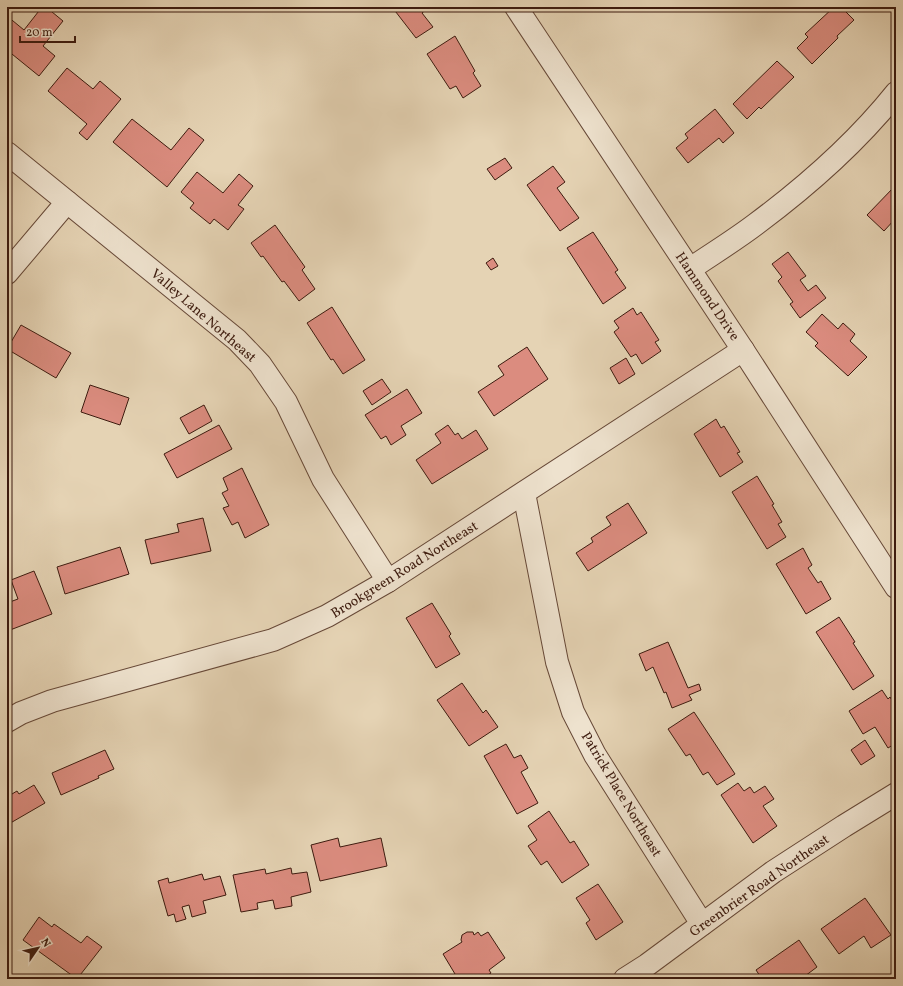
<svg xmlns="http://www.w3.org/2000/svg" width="903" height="986" font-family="Vollkorn,serif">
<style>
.building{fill:#db8c7f;stroke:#3d1b0f}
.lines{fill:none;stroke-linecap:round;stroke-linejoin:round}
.minor-casing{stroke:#674938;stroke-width:24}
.tertiary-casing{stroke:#674938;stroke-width:24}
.minor{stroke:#eee2ce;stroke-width:22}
.tertiary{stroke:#eee2ce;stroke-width:22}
.labels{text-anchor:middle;stroke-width:4;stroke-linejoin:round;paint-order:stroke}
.street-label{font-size:14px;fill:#3d1b0f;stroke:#eee2ce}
</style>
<rect width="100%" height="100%" fill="#e5d3b4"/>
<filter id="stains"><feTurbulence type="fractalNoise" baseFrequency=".005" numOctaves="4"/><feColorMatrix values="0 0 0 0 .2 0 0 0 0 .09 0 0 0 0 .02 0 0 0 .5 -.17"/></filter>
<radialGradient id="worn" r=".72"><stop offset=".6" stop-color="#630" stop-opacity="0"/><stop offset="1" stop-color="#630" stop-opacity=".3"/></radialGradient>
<!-- building -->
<g class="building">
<polygon points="42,7 46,7 63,21 43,46 55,56 39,76 7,50 7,16 24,30"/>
<polygon points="392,7 428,7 428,8 422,13 433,27 416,38"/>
<polygon points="834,7 841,7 854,20 837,36 838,38 812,64 797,48 808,37 805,34"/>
<polygon points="455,36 475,71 473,73 481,86 463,98 456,86 450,89 427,54"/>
<polygon points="777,61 794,77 761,109 759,107 747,119 733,104"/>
<polygon points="67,68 93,89 100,81 121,99 87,140 79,133 87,124 48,91"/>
<polygon points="715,109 734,133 723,143 719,138 688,163 676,148 688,138 685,134"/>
<polygon points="132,119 171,150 189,128 204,140 167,187 113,142"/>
<polygon points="505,158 512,168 495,180 487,169"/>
<polygon points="553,166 565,182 557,188 579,218 560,231 527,185"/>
<polygon points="197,172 223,193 239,174 253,186 238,205 244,209 228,230 214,219 210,224 190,208 194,203 181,192"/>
<polygon points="895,186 896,220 895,219 884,231 867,215"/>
<polygon points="275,225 305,267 302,270 315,289 299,301 284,281 282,282 263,256 261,257 251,243"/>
<polygon points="593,232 618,270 615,272 626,288 603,304 567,248"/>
<polygon points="788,252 806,276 800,280 808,291 816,285 826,298 800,318 790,304 793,302 778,281 782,277 772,264"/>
<polygon points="493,258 498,266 491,270 486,263"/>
<polygon points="332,307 365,360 343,374 333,359 331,360 307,323"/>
<polygon points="633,308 637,315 641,312 659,340 655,342 661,351 642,364 636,354 631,357 614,332 619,328 614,321"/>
<polygon points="822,314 838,329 843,323 855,334 850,341 867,357 848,376 815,346 818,343 806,332"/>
<polygon points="21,325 71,353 56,378 7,349"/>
<polygon points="527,347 548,379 494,416 478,392 504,375 498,366"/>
<polygon points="626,358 635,374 619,384 610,368"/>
<polygon points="382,379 391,392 372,405 363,391"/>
<polygon points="90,385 129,398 120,425 81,412"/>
<polygon points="407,389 422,413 401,426 406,435 391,445 386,436 381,439 365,415"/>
<polygon points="204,405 212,421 189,434 180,418"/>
<polygon points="716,419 721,428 724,426 740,452 737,453 743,462 720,477 694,434"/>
<polygon points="219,425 232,449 177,478 164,454"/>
<polygon points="448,425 455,435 458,433 462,439 476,430 488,449 432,484 416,460 441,443 435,434"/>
<polygon points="242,468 269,525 245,538 238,522 232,525 223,508 229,506 222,493 228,490 223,478"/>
<polygon points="757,476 774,504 772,505 782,522 778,524 786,537 767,549 732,492"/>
<polygon points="628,503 647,533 588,571 576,553 593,542 591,538 611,525 606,517"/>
<polygon points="203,518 211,551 151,564 145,540 179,532 177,524"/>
<polygon points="120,547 129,574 65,594 57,567"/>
<polygon points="803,548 812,565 808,568 818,583 821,581 831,599 806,614 776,564"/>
<polygon points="34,571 52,614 10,630 7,624 7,603 18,599 11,580"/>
<polygon points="432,603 451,634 449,636 460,654 436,668 406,618"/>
<polygon points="839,617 855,642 853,643 874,676 853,690 816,632"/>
<polygon points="668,642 688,688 699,684 701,690 689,695 692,700 672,708 666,692 664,693 653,667 646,671 639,654"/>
<polygon points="462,683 483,713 486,710 498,727 469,746 437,700"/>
<polygon points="882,690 888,699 890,697 896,707 896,743 888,748 875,727 863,734 849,711"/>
<polygon points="694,712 735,774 717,785 708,772 703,775 690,754 686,756 668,729"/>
<polygon points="865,740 875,756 861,765 851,750"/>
<polygon points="506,744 514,758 521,755 528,768 521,772 538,803 517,814 484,756"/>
<polygon points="105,750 114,769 98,776 99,778 61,795 52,773"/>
<polygon points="738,783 744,791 750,787 754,793 765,786 774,799 763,806 777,826 753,843 721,795"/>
<polygon points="34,785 45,803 7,825 7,797 17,791 19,794"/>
<polygon points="549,811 570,843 574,841 589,865 562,883 547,861 541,865 528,846 537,840 528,826"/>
<polygon points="338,838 340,847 381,838 387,866 320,881 311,845"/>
<polygon points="291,868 292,874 307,872 311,892 291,897 292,906 275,909 273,900 257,903 258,909 241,912 233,875 265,869 266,874"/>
<polygon points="202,874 204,880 220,876 226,895 203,901 206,913 192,917 189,905 182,907 186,919 176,922 174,914 168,916 158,881 168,878 169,883"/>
<polygon points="598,884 623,922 596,940 586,923 590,920 576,898"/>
<polygon points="865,898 891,935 871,948 864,936 839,954 821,929"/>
<polygon points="39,917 52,927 54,924 81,943 87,936 102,947 77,979 23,940"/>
<polygon points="467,932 473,932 474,935 478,932 481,936 488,932 505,958 489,970 491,973 482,979 458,979 443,954 462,942 461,940 462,935"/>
<polygon points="799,940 817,967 801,979 762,979 756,970"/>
</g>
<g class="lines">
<defs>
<g id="minor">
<polyline points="7,153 237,340 260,364 286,402 323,479 388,581"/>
<path d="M690,269C712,254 735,240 756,224C807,186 856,143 896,93"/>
<polyline points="7,273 67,202"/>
<polyline points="524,493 557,662 573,712 595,755 702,924"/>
<polyline points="7,721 21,713 52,701 273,640 327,616 388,581 743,350"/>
<polyline points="625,979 647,965 773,872 844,826 896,794"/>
</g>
<polyline id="tertiary" points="516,7 743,350 896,587"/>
</defs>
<!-- minor casing -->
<use href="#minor" class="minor-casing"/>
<!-- tertiary casing -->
<use href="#tertiary" class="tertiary-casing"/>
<!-- minor -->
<use href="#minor" class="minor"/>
<!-- tertiary -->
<use href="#tertiary" class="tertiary"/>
</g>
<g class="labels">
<!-- street labels -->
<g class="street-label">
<text transform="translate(708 296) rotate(56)" y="5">Hammond Drive</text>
<text transform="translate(204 315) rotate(41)" y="5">Valley Lane Northeast</text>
<text transform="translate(404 569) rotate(-32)" y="5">Brookgreen Road Northeast</text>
<text transform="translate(622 794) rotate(59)" y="5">Patrick Place Northeast</text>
<text transform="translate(759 885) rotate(-35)" y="5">Greenbrier Road Northeast</text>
</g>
</g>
<!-- margin -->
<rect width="903" height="986" fill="none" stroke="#e5d3b4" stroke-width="24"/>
<rect x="8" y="8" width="887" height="970" fill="none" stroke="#3d1b0f" stroke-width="2"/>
<rect x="12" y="12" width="879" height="962" fill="none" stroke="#3d1b0f"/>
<!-- north arrow -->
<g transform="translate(38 948) rotate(56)" stroke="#eee2ce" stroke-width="3" paint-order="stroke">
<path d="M0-3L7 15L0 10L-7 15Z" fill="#3d1b0f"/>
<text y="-6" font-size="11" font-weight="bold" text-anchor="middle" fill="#3d1b0f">N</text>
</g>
<!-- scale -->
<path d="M20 36v6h55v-6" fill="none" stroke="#3d1b0f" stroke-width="2"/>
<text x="26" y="36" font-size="12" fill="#3d1b0f" stroke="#eee2ce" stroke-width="3" paint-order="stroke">20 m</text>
<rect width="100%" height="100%" filter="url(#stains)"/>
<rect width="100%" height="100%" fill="url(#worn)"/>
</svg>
